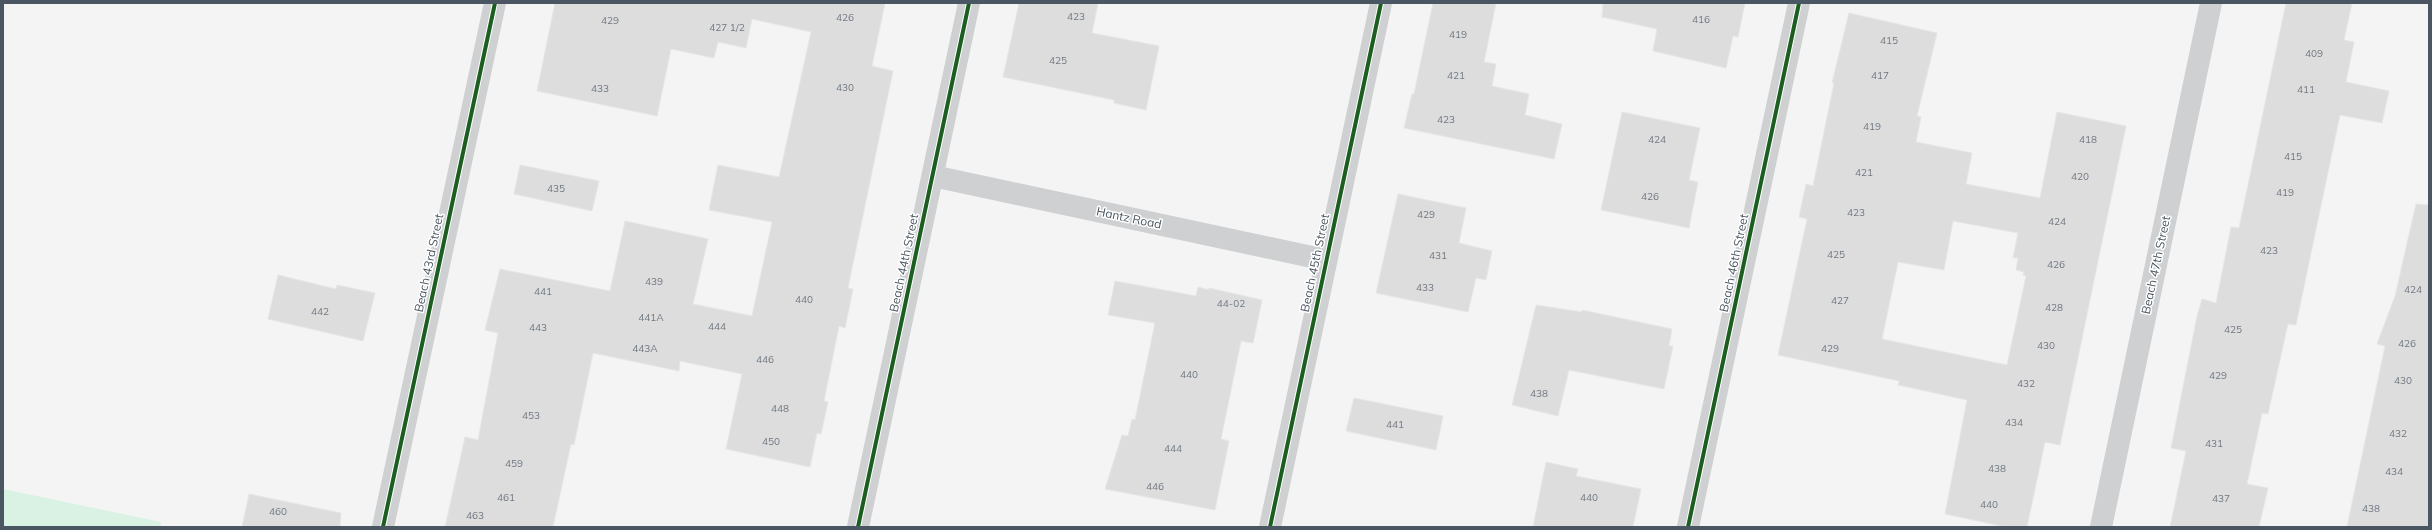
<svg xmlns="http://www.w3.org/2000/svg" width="2432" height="530" font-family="Mulish,sans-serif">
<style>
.green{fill:#d9f2e3}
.building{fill:#ddddde;stroke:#e5e6e7;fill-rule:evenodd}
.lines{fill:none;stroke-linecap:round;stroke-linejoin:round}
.minor{stroke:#ced0d2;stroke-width:22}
.cycleway-casing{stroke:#fff;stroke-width:6}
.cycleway{stroke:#1b5e20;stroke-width:4}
.labels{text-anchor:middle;stroke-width:3;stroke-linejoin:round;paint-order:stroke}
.number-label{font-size:10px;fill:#707881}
.street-label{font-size:12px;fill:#4a5661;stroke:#fff}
</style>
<rect width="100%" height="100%" fill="#f4f4f4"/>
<!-- green -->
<polygon class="green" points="3,489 161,522 160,527 3,527"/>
<!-- building -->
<g class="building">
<polygon points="555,3 885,3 872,66 893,71 848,288 853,289 845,328 839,326 824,401 828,402 821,434 817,433 810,467 726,449 742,374 680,361 679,371 593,353 574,445 571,444 553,527 445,527 465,437 478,440 498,333 485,330 500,269 610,291 625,221 708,239 693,304 752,316 772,222 709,210 718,165 779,177 811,32 752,19 746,48 718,42 714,58 671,49 657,116 537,91"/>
<polygon points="1019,3 1098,3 1092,33 1159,46 1146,110 1114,103 1114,100 1003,77"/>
<polygon points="1433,3 1496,3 1484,62 1496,64 1492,86 1529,94 1525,115 1562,124 1554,159 1404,128 1412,94 1414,94"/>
<polygon points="1603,3 1745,3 1738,37 1733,36 1726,68 1653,51 1657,29 1602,17"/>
<polygon points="2286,3 2352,3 2344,40 2354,42 2346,82 2389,91 2382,123 2340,115 2296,325 2288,324 2268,414 2262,413 2247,484 2268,488 2259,527 2170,527 2186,451 2171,448 2197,316 2202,299 2216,303 2231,227 2239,228"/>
<path d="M1849,13L1937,33L1917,116L1921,117L1916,142L1972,153L1966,184L2040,198L2057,112L2126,126L2060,445L2045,442L2027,527H2006L1945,514L1967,400L1898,385L1899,381L1778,355L1807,219L1799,217L1806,184L1813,186L1834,83H1832ZM1953,221L2018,233L2013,258H2018L2016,270L2024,272L2023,275L2026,276L2007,365L1882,339L1898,262L1944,270Z"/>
<polygon points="1622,112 1700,128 1689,180 1698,182 1689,228 1601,210"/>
<polygon points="520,165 599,181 592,211 514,194"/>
<polygon points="1398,194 1466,208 1459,243 1492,251 1486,280 1476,278 1468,312 1376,293"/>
<polygon points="2416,204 2429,205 2429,527 2347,527 2385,346 2377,344 2395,296"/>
<polygon points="278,275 336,289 337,285 375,293 363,341 268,319"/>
<polygon points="1115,281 1196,296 1198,287 1209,290 1209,288 1262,300 1253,343 1241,341 1221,439 1229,441 1215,510 1105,489 1122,435 1128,436 1132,419 1135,420 1155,323 1108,315"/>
<polygon points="1536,305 1582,312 1582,310 1672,329 1669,346 1673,346 1664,389 1569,370 1558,416 1512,405"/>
<polygon points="1354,398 1443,416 1436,450 1346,431"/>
<polygon points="1546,462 1578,469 1576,476 1641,489 1633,527 1533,527"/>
<polygon points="249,494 341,513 340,527 242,527"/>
</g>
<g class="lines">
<!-- minor -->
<g class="minor">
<polyline points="933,176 1326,260"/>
<polyline points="383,527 495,3"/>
<polyline points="858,527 969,3"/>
<polyline points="1270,527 1381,3"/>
<polyline points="1688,527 1799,3"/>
<polyline points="2101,527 2211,3"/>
</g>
<defs>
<g id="cycleway">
<polyline points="383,527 495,3"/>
<polyline points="858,527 969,3"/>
<polyline points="1270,527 1381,3"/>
<polyline points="1688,527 1799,3"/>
</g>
</defs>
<!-- cycleway casing -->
<use href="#cycleway" class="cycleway-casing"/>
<!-- cycleway -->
<use href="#cycleway" class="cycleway"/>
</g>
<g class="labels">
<!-- number labels -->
<g class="number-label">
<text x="1076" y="20">423</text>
<text x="845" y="21">426</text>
<text x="1701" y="23">416</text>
<text x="610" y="24">429</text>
<text x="727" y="31">427 1/2</text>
<text x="1458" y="38">419</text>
<text x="1889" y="44">415</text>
<text x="2314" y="57">409</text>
<text x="1058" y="64">425</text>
<text x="1456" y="79">421</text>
<text x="1880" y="79">417</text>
<text x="845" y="91">430</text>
<text x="600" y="92">433</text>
<text x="2306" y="93">411</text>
<text x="1446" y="123">423</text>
<text x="1872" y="130">419</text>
<text x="1657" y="143">424</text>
<text x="2088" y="143">418</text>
<text x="2293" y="160">415</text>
<text x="1864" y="176">421</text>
<text x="2080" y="180">420</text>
<text x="556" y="192">435</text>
<text x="2285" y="196">419</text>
<text x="1650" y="200">426</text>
<text x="1856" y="216">423</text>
<text x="1426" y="218">429</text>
<text x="2057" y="225">424</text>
<text x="2269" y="254">423</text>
<text x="1836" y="258">425</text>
<text x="1438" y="259">431</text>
<text x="2056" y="268">426</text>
<text x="654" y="285">439</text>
<text x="1425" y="291">433</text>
<text x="2413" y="293">424</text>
<text x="543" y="295">441</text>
<text x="804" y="303">440</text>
<text x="1840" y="304">427</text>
<text x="1231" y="307">44-02</text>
<text x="2054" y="311">428</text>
<text x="320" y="315">442</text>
<text x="651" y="321">441A</text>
<text x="717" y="330">444</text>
<text x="538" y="331">443</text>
<text x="2233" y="333">425</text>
<text x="2407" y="347">426</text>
<text x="2046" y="349">430</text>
<text x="645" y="352">443A</text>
<text x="1830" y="352">429</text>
<text x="765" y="363">446</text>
<text x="1189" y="378">440</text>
<text x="2218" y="379">429</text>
<text x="2403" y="384">430</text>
<text x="2026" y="387">432</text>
<text x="1539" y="397">438</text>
<text x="780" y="412">448</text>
<text x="531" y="419">453</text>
<text x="2014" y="426">434</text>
<text x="1395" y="428">441</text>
<text x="2398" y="437">432</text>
<text x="771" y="445">450</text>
<text x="2214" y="447">431</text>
<text x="1173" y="452">444</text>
<text x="514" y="467">459</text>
<text x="1997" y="472">438</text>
<text x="2394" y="475">434</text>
<text x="1155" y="490">446</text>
<text x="506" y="501">461</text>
<text x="1589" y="501">440</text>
<text x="2221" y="502">437</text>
<text x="1989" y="508">440</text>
<text x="2371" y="512">438</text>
<text x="278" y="515">460</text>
<text x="475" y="519">463</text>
</g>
<!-- street labels -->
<g class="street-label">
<text transform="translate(1129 218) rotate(12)" y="4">Hantz Road</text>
<text transform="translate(429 263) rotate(-78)" y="4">Beach 43rd Street</text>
<text transform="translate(904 263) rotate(-78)" y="4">Beach 44th Street</text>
<text transform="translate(1315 263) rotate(-78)" y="4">Beach 45th Street</text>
<text transform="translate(1734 263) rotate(-78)" y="4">Beach 46th Street</text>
<text transform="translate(2156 265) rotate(-78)" y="4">Beach 47th Street</text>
</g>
</g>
<!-- border -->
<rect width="2432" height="530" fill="none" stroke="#4a5661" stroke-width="8"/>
</svg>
